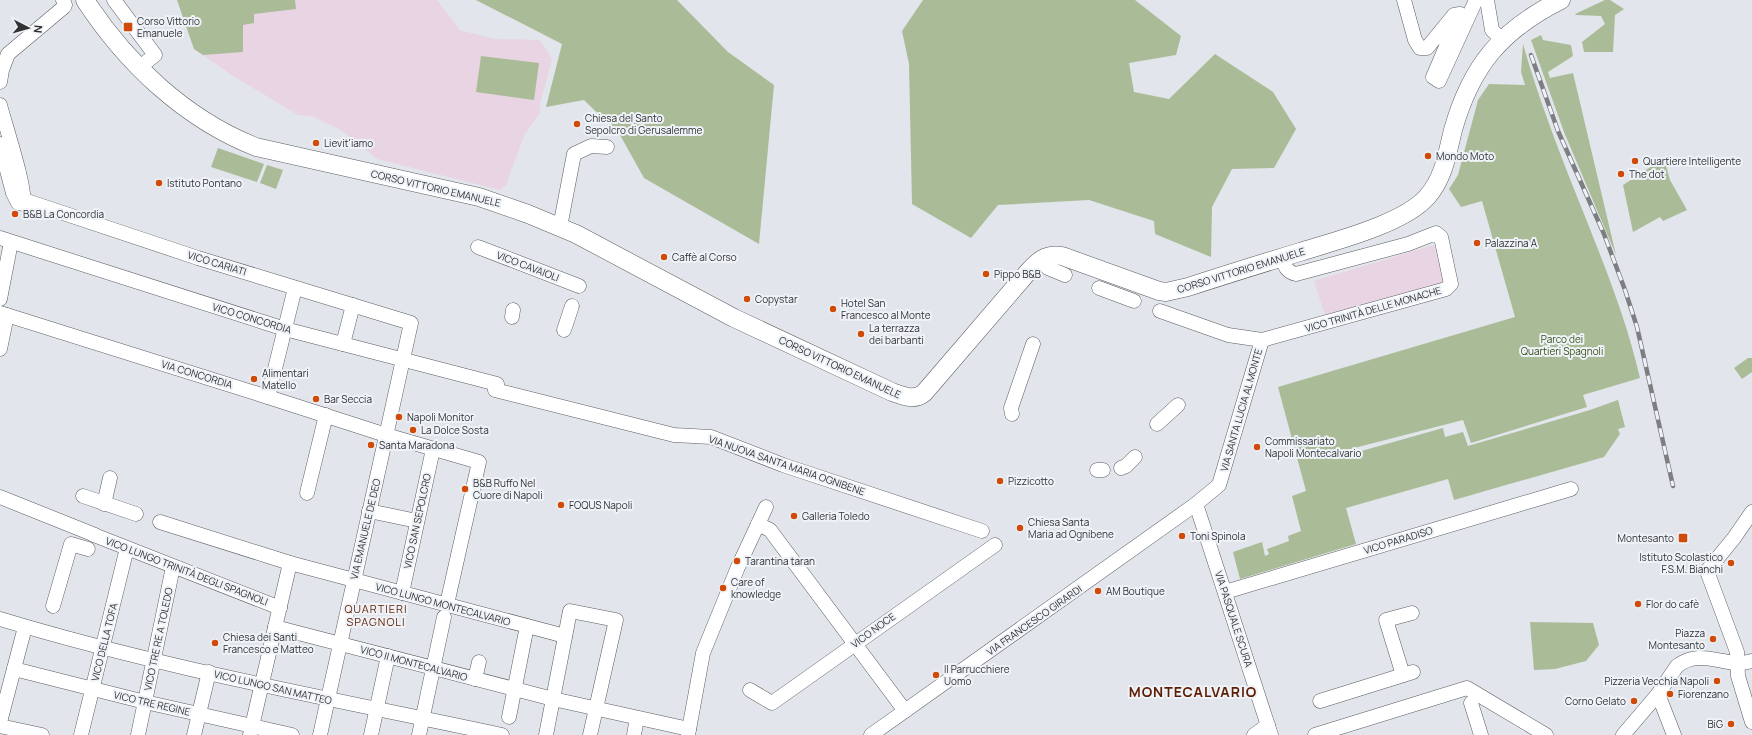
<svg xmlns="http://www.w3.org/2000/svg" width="1752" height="735" font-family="Manrope,sans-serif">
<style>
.education{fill:#e9d4e3}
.green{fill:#aabc97}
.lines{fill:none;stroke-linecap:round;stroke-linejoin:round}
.minor-casing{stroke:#5a5d62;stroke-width:15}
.major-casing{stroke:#5a5d62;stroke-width:19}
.minor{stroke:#fff;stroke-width:14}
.major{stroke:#fff;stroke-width:18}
.rail-casing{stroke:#7c7e82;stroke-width:4.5}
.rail{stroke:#eff3f8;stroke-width:3;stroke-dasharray:9;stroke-linecap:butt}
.poi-dot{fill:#d04a09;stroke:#eff3f8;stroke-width:1.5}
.labels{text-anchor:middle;stroke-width:4;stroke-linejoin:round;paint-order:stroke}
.poi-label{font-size:10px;fill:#303234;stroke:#eff3f8;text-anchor:start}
.street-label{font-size:10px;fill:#303234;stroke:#eff3f8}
.park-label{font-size:10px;fill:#354d14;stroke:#eff3f8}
.neighbourhood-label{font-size:11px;letter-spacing:1px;fill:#5d1d02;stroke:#eff3f8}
.district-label{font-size:14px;font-weight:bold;letter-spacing:1px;fill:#5d1d02;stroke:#eff3f8}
</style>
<rect width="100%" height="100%" fill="#e2e5eb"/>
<!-- education -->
<g class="education">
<polygon points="177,0 437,0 460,30 494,39 540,40 552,59 540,104 540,113 525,134 510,173 507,185 500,190 377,159 341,130 314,117 298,115 233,76 194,49"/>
<polygon points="1434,245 1444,282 1325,315 1314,281"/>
</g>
<!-- green -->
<g class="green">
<polygon points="177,0 295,0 296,9 254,14 254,23 243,25 243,52 203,55 194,49"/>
<polygon points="476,0 677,0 728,52 774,85 759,244 644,178 620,135 584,100 546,107 562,44"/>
<polygon points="923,0 1135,0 1181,36 1176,55 1129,63 1134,92 1169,99 1215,54 1273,92 1296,129 1274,168 1232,169 1212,207 1211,257 1155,234 1154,221 1089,200 998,205 971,238 912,204 909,64 902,31"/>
<polygon points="1605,0 1610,0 1624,9 1615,15 1613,52 1584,52 1582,42 1605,24 1601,16 1576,15 1575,14"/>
<polygon points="1541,35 1543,40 1571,45 1573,56 1548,72 1550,78 1573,73 1616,255 1564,132 1531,40"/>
<path d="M1523,44C1537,93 1555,141 1574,189C1599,252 1625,313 1640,378L1583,395L1587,407L1471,443L1463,420L1331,454L1333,459L1443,428L1445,437L1463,432L1468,446L1590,410L1618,400L1625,427L1618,429L1620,434L1604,457L1454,500L1448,479L1346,508L1356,544L1240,579L1233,552L1262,542L1265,556L1269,554L1267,549L1289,541L1288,536L1301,531L1292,496L1306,491L1278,387L1515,317L1482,201L1461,207L1449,189L1458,175L1478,100L1489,84L1525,85L1521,72Z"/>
<polygon points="481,56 539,63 534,100 476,92"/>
<polygon points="218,148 264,164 257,182 211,167"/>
<polygon points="1669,155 1674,160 1666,166 1670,180 1687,210 1663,221 1660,217 1633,232 1623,185"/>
<polygon points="267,165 283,170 276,189 260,183"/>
<polygon points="1748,358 1752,358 1752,372 1742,379 1734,368"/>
<polygon points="1530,622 1593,623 1599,645 1586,661 1555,669 1534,670"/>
</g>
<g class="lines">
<defs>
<g id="minor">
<polyline points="114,0 155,55 140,67"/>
<polyline points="1404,0 1415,40 1420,48 1427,48 1454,15 1460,14 1433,77 1439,81 1476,0"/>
<polyline points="1487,0 1492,30 1502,40"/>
<polyline points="0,82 2,70 8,54 64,7 65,5 63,0"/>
<path d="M0,105C4,121 28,194 23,204L18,203L13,193L0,144"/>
<polyline points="24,200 198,258 411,323 320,735"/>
<polyline points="560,227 574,154 591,146 607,147"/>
<polyline points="0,238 285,329 497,384 495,390 674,435 711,437 783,465 982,531"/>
<polyline points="478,247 579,286"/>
<polyline points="1048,268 1065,275"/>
<polyline points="1099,288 1134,301"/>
<polyline points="0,299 11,242"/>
<path d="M1160,311L1228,335L1262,340L1446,289L1451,284L1441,237L1436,233L1408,244L1296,274C1287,272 1285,267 1282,258"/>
<polyline points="0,313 268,397 386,435 479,462 447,604"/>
<polyline points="512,317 513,310"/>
<polyline points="564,330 572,306"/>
<polyline points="343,344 353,305"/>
<polyline points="0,349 7,315"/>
<polyline points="268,397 295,288"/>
<polyline points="1012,414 1011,408 1033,344"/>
<polyline points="1157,424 1178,405"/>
<polyline points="1121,468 1126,466 1135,457"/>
<polyline points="1097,470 1103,470"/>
<polyline points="307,493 326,415"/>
<polyline points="83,496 136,514"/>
<polyline points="0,497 95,535"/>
<polyline points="104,504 110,478"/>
<polyline points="1196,504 1271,735"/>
<polyline points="369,511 417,521"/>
<polyline points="1752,512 1734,538 1707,571 1737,652 1738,676 1752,722"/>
<polyline points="160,522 290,563 565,636"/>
<polyline points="758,524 770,530 905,711"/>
<polyline points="94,535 280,608"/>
<polyline points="1225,592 1571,489"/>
<polyline points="402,593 433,449"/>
<polyline points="53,606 71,544 88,549"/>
<path d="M0,619C165,669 334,699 502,735"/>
<polyline points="275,627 553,699 689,729"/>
<polyline points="14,669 145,702 292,735"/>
<polyline points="1403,675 1386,620 1412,613"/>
<polyline points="475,679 479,662"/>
<polyline points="750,690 772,703 995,545"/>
<polyline points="1658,694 1674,735"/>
<polyline points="1320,701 1413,672"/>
<polyline points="1471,703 1481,735"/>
<polyline points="509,717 527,626"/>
<polyline points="0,722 25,627"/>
<polyline points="0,726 42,735"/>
<polyline points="81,735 127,548"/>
<polyline points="138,735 173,567"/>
<polyline points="194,735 209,672"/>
<polyline points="250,735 290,563"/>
<polyline points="371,735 388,656"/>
<polyline points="419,735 444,617"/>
<polyline points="546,735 570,611 616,620 590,735"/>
<polyline points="634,735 637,718"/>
<polyline points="688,735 703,653 738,567 766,507"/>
<polyline points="871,735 1196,504 1219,485 1262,340"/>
<polyline points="1254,735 1268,725"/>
<polyline points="1315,735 1467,688 1546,735"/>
<path d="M1623,735L1658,694L1677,666C1703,647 1725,669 1752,661"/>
</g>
<path id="major" d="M85,0C126,63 185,119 256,147L479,197L528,214L576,234L734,318L892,392C903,396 914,401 924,393L1028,272C1038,261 1046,253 1062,256L1159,291L1166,292L1188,287C1225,275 1263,263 1300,252C1335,241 1403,224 1427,197C1444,178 1447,154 1453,130C1471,66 1501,30 1561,0"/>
</defs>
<!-- minor casing -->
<use href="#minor" class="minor-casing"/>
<!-- major casing -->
<use href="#major" class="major-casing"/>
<!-- minor -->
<use href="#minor" class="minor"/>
<!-- major -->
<use href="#major" class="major"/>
<defs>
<polyline id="rail" points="1531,55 1558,131 1604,234 1625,290 1637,327 1673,486"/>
</defs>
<!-- rail casing -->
<use href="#rail" class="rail-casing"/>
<!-- rail -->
<use href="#rail" class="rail"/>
</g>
<!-- markers -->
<g class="poi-dot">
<rect x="123" y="22" width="10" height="10" rx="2"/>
<circle cx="577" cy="124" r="4"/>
<circle cx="316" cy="143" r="4"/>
<circle cx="1428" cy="156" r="4"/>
<circle cx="1635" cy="161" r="4"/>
<circle cx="1621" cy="174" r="4"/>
<circle cx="159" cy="183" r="4"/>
<circle cx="15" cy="214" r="4"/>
<circle cx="1477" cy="243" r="4"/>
<circle cx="664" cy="257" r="4"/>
<circle cx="986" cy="274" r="4"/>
<circle cx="747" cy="299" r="4"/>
<circle cx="833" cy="309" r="4"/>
<circle cx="861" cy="334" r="4"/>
<circle cx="254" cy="379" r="4"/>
<circle cx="316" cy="399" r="4"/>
<circle cx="399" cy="417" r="4"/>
<circle cx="413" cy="430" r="4"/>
<circle cx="371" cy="445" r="4"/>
<circle cx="1257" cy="447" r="4"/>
<circle cx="1000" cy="481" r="4"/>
<circle cx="465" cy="489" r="4"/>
<circle cx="561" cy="505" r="4"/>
<circle cx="794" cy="516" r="4"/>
<circle cx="1020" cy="528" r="4"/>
<circle cx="1182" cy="536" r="4"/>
<rect x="1678" y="533" width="10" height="10" rx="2"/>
<circle cx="737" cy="561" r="4"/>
<circle cx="1731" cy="563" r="4"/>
<circle cx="723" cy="588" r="4"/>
<circle cx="1098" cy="591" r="4"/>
<circle cx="1638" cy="604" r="4"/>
<circle cx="1713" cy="639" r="4"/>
<circle cx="215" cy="643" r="4"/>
<circle cx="936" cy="675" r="4"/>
<circle cx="1717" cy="681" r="4"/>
<circle cx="1670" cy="694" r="4"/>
<circle cx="1634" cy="701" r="4"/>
<circle cx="1731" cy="724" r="4"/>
</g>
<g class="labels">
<!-- poi labels -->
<g class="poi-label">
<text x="137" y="25">Corso Vittorio<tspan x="137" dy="12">Emanuele</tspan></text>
<text x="585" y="122">Chiesa del Santo<tspan x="585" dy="12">Sepolcro di Gerusalemme</tspan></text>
<text x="324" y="147">Lievit'iamo</text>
<text x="1436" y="160">Mondo Moto</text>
<text x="1643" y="165">Quartiere Intelligente</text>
<text x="1629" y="178">The dot</text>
<text x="167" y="187">Istituto Pontano</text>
<text x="23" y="218">B&amp;B La Concordia</text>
<text x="1485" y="247">Palazzina A</text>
<text x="672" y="261">Caffè al Corso</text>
<text x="994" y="278">Pippo B&amp;B</text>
<text x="755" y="303">Copystar</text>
<text x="841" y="307">Hotel San<tspan x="841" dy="12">Francesco al Monte</tspan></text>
<text x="869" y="332">La terrazza<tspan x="869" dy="12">dei barbanti</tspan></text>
<text x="262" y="377">Alimentari<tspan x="262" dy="12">Matello</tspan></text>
<text x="324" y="403">Bar Seccia</text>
<text x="407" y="421">Napoli Monitor</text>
<text x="421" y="434">La Dolce Sosta</text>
<text x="1265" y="445">Commissariato<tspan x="1265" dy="12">Napoli Montecalvario</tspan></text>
<text x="379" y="449">Santa Maradona</text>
<text x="1008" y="485">Pizzicotto</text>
<text x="473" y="487">B&amp;B Ruffo Nel<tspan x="473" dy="12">Cuore di Napoli</tspan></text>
<text x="569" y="509">FOQUS Napoli</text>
<text x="802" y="520">Galleria Toledo</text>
<text x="1028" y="526">Chiesa Santa<tspan x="1028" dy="12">Maria ad Ognibene</tspan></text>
<text x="1190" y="540">Toni Spinola</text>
<text x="1674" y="542" text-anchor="end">Montesanto</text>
<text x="1723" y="561" text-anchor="end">Istituto Scolastico<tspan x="1723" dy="12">F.S.M. Bianchi</tspan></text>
<text x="745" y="565">Tarantina taran</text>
<text x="731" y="586">Care of<tspan x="731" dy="12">knowledge</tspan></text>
<text x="1106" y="595">AM Boutique</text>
<text x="1646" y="608">Flor do cafè</text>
<text x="1705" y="637" text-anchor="end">Piazza<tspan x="1705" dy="12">Montesanto</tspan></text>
<text x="223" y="641">Chiesa dei Santi<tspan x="223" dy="12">Francesco e Matteo</tspan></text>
<text x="944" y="673">Il Parrucchiere<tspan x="944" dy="12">Uomo</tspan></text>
<text x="1709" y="685" text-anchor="end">Pizzeria Vecchia Napoli</text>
<text x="1678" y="698">Fiorenzano</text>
<text x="1626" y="705" text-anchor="end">Corno Gelato</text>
<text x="1723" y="728" text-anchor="end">BiG</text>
</g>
<!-- street labels -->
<g class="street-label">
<text transform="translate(436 188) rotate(13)" y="4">CORSO VITTORIO EMANUELE</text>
<text transform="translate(217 263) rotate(17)" y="4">VICO CARIATI</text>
<text transform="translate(528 266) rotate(21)" y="4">VICO CAVAIOLI</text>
<text transform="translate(1241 270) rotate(-17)" y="4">CORSO VITTORIO EMANUELE</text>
<text transform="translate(1373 309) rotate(-16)" y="4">VICO TRINITÀ DELLE MONACHE</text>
<text transform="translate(252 318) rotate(17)" y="4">VICO CONCORDIA</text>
<text transform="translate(840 367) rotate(25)" y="4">CORSO VITTORIO EMANUELE</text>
<text transform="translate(197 374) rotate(17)" y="4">VIA CONCORDIA</text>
<text transform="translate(1241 410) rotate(-74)" y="4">VIA SANTA LUCIA AL MONTE</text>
<text transform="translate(787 465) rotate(19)" y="4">VIA NUOVA SANTA MARIA OGNIBENE</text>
<text transform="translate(417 521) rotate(-78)" y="4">VICO SAN SEPOLCRO</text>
<text transform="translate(365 529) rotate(-77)" y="4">VIA EMANUELE DE DEO</text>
<text transform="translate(1398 540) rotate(-17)" y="4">VICO PARADISO</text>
<text transform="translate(187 571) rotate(21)" y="4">VICO LUNGO TRINITÀ DEGLI SPAGNOLI</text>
<text transform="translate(443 604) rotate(15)" y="4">VICO LUNGO MONTECALVARIO</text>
<text transform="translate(1234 619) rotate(72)" y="4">VIA PASQUALE SCURA</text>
<text transform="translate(1034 620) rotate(-35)" y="4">VIA FRANCESCO GIRARDI</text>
<text transform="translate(873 630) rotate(-36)" y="4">VICO NOCE</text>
<text transform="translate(158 639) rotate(-78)" y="4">VICO TRE RE A TOLEDO</text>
<text transform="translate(104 642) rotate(-76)" y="4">VICO DELLA TOFA</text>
<text transform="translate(414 663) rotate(15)" y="4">VICO II MONTECALVARIO</text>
<text transform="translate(273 687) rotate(13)" y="4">VICO LUNGO SAN MATTEO</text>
<text transform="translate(152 703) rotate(13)" y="4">VICO TRE REGINE</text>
</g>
<!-- park labels -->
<g class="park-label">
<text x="1562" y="343">Parco dei<tspan x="1562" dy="12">Quartieri Spagnoli</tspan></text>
</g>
<!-- neighbourhood labels -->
<g class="neighbourhood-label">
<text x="376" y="613">QUARTIERI<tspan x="376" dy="13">SPAGNOLI</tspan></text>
</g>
<!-- district labels -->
<g class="district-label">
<text x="1193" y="697">MONTECALVARIO</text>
</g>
</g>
<!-- north arrow -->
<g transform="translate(28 28) rotate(96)" stroke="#eff3f8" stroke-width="3" paint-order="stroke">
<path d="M0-3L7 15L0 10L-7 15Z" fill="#303234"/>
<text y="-6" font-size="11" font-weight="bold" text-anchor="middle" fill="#303234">N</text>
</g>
</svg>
